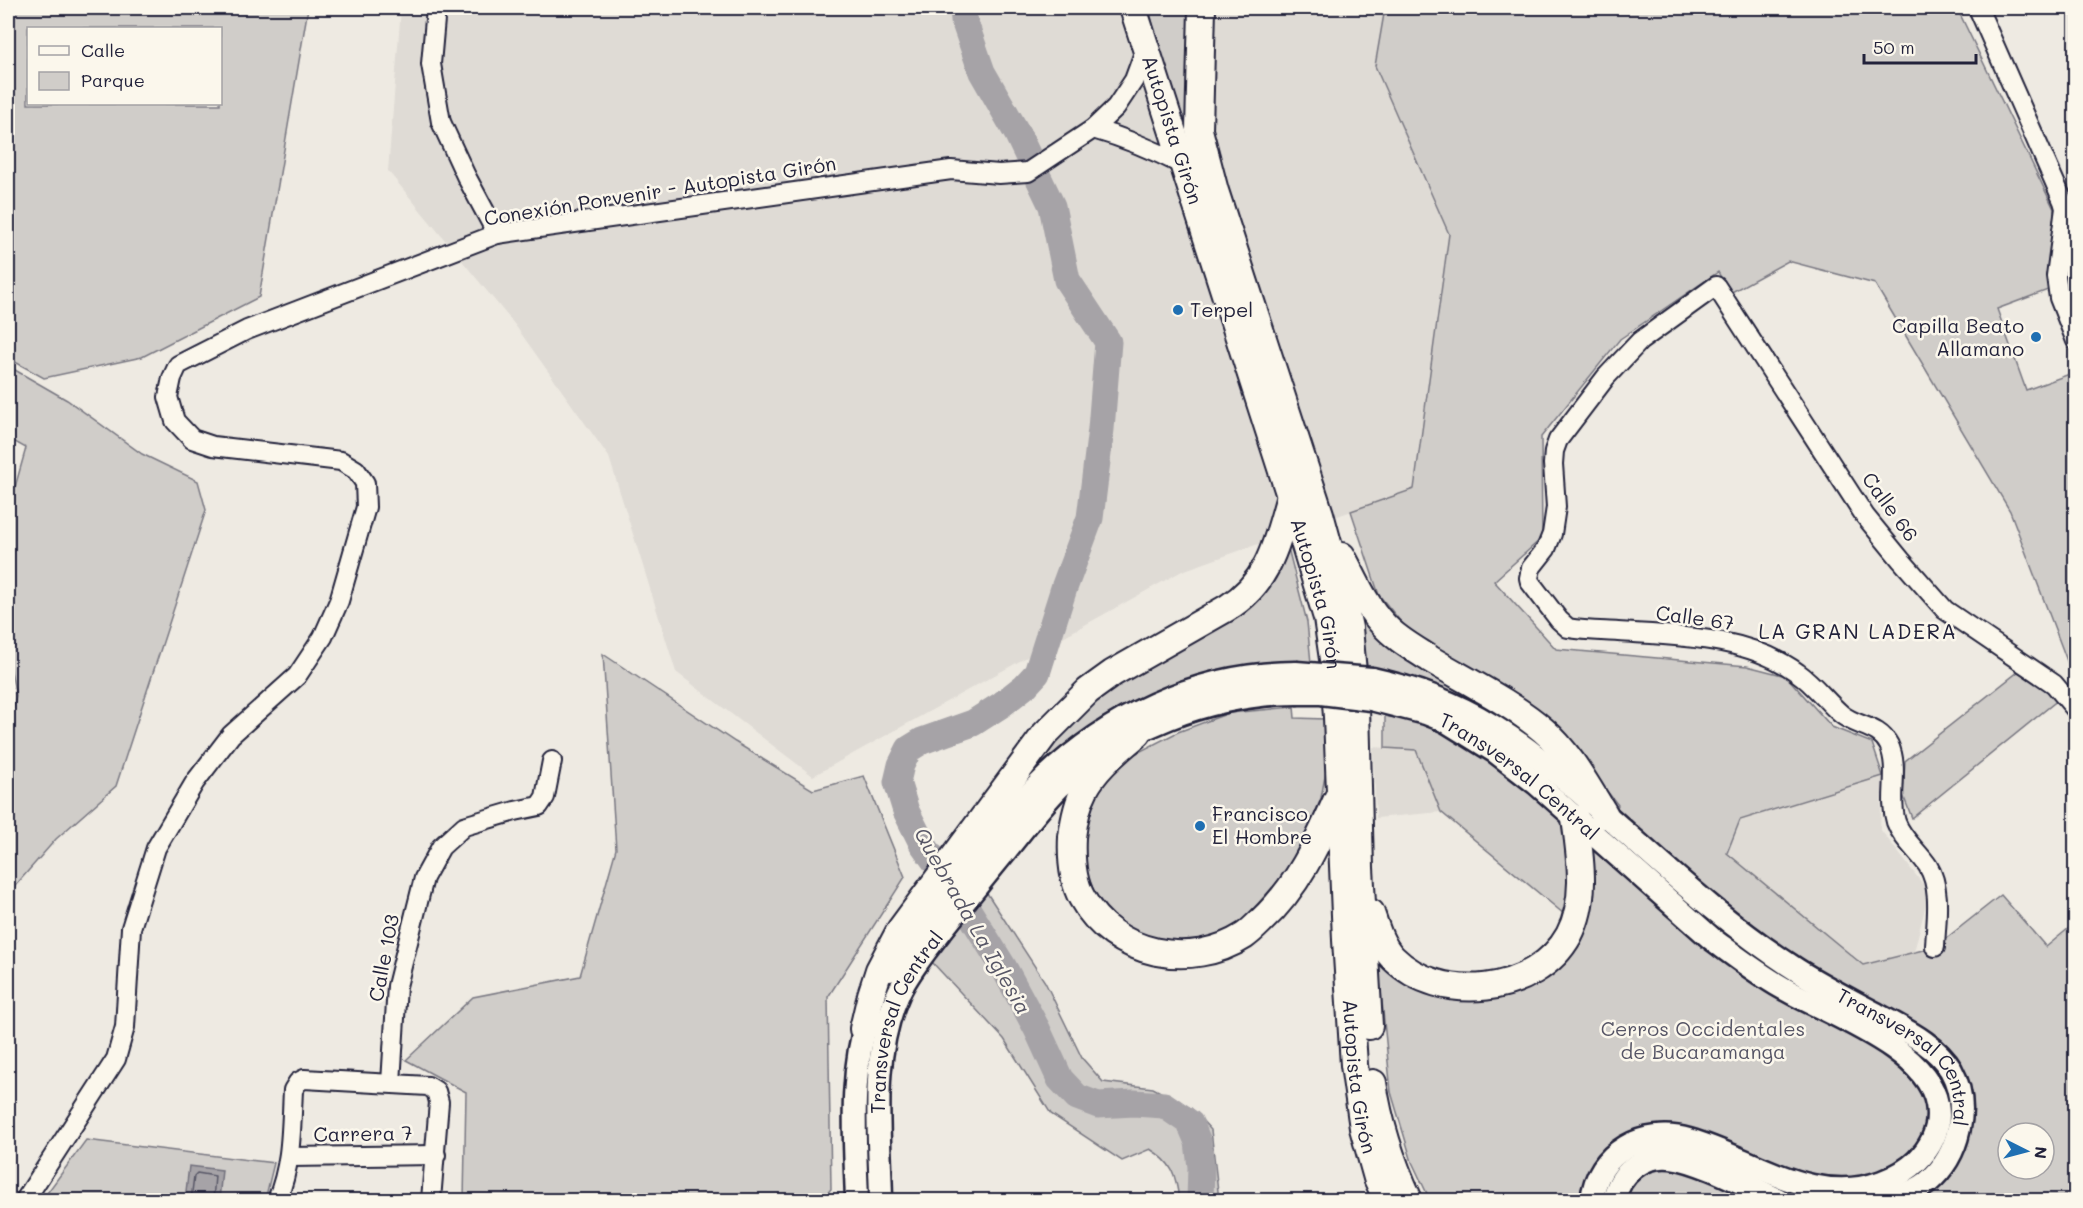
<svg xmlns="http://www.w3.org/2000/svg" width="2083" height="1208" font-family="Mali,sans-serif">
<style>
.built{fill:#dfdbd5}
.green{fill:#d0cdc9;stroke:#797882;stroke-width:1.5;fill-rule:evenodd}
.water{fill:#a6a3a7;stroke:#716f7c;stroke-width:1.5}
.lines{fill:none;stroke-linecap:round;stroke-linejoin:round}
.shore{stroke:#575666;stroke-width:1.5}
.river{stroke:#a6a3a7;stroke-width:27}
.minor-casing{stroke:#22223b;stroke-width:22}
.major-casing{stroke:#22223b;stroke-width:27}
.highway-casing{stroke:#22223b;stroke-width:30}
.minor{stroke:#fbf7ec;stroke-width:18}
.major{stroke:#fbf7ec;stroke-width:22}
.highway{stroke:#fbf7ec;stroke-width:26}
.major-bridge-casing{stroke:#22223b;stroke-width:27;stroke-linecap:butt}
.major-bridge{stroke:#fbf7ec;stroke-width:22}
.poi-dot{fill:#1f6fb2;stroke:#fbf7ec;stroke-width:2}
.labels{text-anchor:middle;stroke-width:5;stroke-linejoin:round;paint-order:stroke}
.street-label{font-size:20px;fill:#22223b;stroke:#fbf7ec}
.poi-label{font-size:20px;fill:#22223b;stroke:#fbf7ec;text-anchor:start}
.park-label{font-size:20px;fill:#565566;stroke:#fbf7ec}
.neighbourhood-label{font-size:21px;letter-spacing:1.5px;fill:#22223b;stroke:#fbf7ec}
.water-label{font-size:21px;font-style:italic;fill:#575666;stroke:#fbf7ec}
</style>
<rect width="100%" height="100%" fill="#eeeae2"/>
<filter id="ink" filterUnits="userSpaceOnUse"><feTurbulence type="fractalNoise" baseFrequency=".0167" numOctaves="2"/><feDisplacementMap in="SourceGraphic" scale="12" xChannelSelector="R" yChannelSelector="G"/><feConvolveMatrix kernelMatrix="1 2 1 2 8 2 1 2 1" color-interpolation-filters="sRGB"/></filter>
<g filter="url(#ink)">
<!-- built -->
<g class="built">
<polygon points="401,8 1385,8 1375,66 1449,234 1414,489 1182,571 813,776 676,672 609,457 515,325 388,171"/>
<polygon points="1373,747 1416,750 1441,812 1376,818"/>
<polygon points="1883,776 1880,829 1929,892 1914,952 1863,965 1727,853 1740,820"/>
</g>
<!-- green -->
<g class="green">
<path d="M8,8H308L259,297L142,357L44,378L8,358ZM220,28V104H28V28Z"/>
<polygon points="1149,8 1188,8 1190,11 1219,236 1167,83"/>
<path d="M1385,8H1957L2054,209L2048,290L1997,309L2026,390L2075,372V682L2010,511L1875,284L1788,261L1730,293L1718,272L1620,339L1541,437L1542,538L1494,581L1556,649L1747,666L1786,676L1832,727L1872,743L1883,776L1740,820L1727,853L1863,965L1935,947L2001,895L2046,947L2075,923V1200H1430L1412,1162L1391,1092L1378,961L1415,987L1546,974L1590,852L1618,805L1551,721L1405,627L1379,595L1351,511L1414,489L1449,234L1375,66ZM2008,1133H2044V1169H2008Z"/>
<polygon points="8,366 67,400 142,454 198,481 206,510 116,786 56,839 8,894 8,736 16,696 10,666 8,666 8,512 26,448 8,438"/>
<polygon points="1287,544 1307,622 1311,663 1269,662 1231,669 968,858 1039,758 1108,686 1242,610"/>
<polygon points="1360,616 1387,644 1410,662 1506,716 1436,686 1367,666"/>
<polygon points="603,654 735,742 813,790 864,776 905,877 828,997 831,1189 821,1200 464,1200 466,1092 406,1060 473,997 580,976 616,849"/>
<polygon points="2018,672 2039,684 2059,699 1912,818 1903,795 1905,761"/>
<polygon points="1294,707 1295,718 1325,719 1326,771 1321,798 1310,826 1290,868 1237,927 1208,942 1187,943 1159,940 1132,930 1109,915 1096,896 1086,872 1083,844 1089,815 1100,787 1129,757 1178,732 1229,713"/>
<polygon points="1385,716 1414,721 1437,730 1497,760 1563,821 1569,847 1570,894 1564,914 1441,812 1416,750 1385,748"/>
<path d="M985,890L1045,982L1082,1058L1103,1082L1153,1088L1191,1108L1211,1130L1219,1200H1179C1176,1175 1173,1163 1150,1149L1122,1161L1051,1114L1004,1039L931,961Z"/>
<polygon points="86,1140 274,1163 265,1200 42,1200"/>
</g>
<!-- water -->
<polygon class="water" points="189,1166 222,1170 219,1200 185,1200"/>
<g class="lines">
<!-- shore -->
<polyline class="shore" points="191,1200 194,1176 197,1173 215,1176 213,1200"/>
<!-- river -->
<polyline class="river" points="963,8 964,20 982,72 1017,133 1052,206 1067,280 1108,342 1101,429 1090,518 1064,588 1037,673 1025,686 1001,705 973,723 922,741 909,749 901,765 897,782 906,811 922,843 958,894 1004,968 1037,1029 1060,1079 1077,1097 1098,1105 1134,1103 1164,1105 1190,1123 1198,1142 1201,1167 1200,1200"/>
<defs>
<g id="minor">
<polyline points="436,8 431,64 441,122 466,176 497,234"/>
<polyline points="1978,8 2063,201 2065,208 2056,276 2059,298 2076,341"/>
<path d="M1093,129C1125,138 1154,150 1183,165"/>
<path d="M1935,947C1936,921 1942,889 1928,866C1918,851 1902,839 1896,822C1888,797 1900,769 1889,745C1879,725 1856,727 1841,714C1826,701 1814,684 1798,673C1747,636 1678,636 1618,632C1602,631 1585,631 1568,628L1559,620L1530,582L1529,578L1531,568L1546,549L1552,534L1556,507L1553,464L1554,451L1558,440L1606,377L1640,341L1716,286L1865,516L1901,560L1945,610L2054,684L2076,710"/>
<polyline points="391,1083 397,986 424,878 441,847 464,826 515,811 539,806 545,797 552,761"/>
<polyline points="290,1157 436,1155"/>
<polyline points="25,1200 116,1059 125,1027 131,928 156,848 195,782 231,735 297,676 323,637 339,601 366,507 365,483 356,470 341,461 213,446 192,439 175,421 168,397 172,378 178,365 247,330 497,234 951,170 999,174 1028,172 1093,129 1116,107 1134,80 1145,50"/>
<path d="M277,1200C292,1163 291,1130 293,1090L298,1082L304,1079L428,1086L436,1091L439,1102L431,1200"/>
</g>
<g id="major">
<path id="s1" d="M1372,679C1417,689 1454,702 1493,726C1535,752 1570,784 1607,816C1668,870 1728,926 1797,970C1822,986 1850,1000 1876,1014C1902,1029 1935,1043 1951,1070C1971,1106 1959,1156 1928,1182C1918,1190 1904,1195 1892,1200"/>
<path id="s2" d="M1371,699L1426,713L1446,721L1496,752L1536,783L1712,939C1735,956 1758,974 1783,988C1828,1014 1927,1048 1937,1104C1941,1127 1933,1145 1917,1161C1907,1171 1895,1177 1882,1182C1813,1208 1753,1158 1689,1140C1644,1127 1597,1152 1592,1200"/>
<path d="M889,970C911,934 942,902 968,869C991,842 1011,813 1035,788C1104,718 1197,673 1296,673"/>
<path d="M857,1200C855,1137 849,1074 869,1013"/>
<path id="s3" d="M881,1200C880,1132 869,1057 899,992C906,977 916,964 926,950C952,916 979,883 1006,850C1023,829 1040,806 1059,787C1121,727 1211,694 1296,693"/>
<path d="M1614,1200C1619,1173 1643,1154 1671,1157C1702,1161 1749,1187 1779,1200"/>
</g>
<g id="highway">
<path id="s4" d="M1133,8L1290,496L1327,618L1333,659L1337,717L1346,940L1354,1065L1363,1128L1377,1178L1387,1200"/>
<polyline points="1202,8 1199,130 1215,191 1320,514 1340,587 1349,628 1356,706 1360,868 1369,1026"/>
<path d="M1342,556C1354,578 1365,605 1382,623C1395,638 1413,648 1430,659C1465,680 1512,703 1543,730C1569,752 1587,786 1605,815"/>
<path d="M1138,733C1119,750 1097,766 1085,789C1077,804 1074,820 1072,837C1071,857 1072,880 1082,898C1114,956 1191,970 1244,936C1250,932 1256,926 1261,921C1298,887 1317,844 1337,799"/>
<path d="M1371,913C1376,928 1381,946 1393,958C1440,1005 1536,995 1569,935C1588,899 1580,856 1575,818"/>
<path d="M863,1029L871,995L879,970L900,930L1045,734L1088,691L1113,673L1227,608C1270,582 1277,541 1290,496"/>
<path d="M1373,1083C1379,1124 1392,1163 1409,1200"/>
</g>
</defs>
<!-- minor casing -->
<use href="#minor" class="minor-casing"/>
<!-- major casing -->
<use href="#major" class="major-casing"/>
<!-- highway casing -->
<use href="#highway" class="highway-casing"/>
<!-- minor -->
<use href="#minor" class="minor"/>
<!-- major -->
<use href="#major" class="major"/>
<!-- highway -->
<use href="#highway" class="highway"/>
<defs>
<g id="major-bridge">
<polyline points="1296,673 1372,679"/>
<polyline points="1296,693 1321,693 1371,699"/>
</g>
</defs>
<!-- major-bridge casing -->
<use href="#major-bridge" class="major-bridge-casing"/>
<!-- major-bridge -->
<use href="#major-bridge" class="major-bridge"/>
</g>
</g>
<!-- markers -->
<g class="poi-dot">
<circle cx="1178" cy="310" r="6"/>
<circle cx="2036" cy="337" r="6"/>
<circle cx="1200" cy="826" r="6"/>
</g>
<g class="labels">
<!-- street labels -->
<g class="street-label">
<text dy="7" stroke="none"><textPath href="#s4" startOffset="128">Autopista Girón</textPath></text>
<text transform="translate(660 191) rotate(-9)" y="7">Conexión Porvenir - Autopista Girón</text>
<text transform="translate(1890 507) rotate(54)" y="7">Calle 66</text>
<text dy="7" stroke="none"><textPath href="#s4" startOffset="614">Autopista Girón</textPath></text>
<text transform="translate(1695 618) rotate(8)" y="7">Calle 67</text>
<text dy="7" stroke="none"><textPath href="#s2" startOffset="170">Transversal Central</textPath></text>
<text transform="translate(384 958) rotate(-79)" y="7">Calle 103</text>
<text dy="7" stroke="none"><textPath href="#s3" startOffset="184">Transversal Central</textPath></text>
<text dy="7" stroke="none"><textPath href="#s1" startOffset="666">Transversal Central</textPath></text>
<text dy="7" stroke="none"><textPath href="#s4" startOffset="1100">Autopista Girón</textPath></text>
<text transform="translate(363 1134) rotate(-1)" y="7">Carrera 7</text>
</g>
<!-- poi labels -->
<g class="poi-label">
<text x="1190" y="317">Terpel</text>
<text x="2024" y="333" text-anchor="end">Capilla Beato<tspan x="2024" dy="23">Allamano</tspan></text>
<text x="1212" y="821">Francisco<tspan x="1212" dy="23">El Hombre</tspan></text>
</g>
<!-- park labels -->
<g class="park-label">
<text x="1703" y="1036">Cerros Occidentales<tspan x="1703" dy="23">de Bucaramanga</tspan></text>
</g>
<!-- neighbourhood labels -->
<g class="neighbourhood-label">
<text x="1858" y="639">LA GRAN LADERA</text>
</g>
<!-- water labels -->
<g class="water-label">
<text transform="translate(972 921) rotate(60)" y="7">Quebrada La Iglesia</text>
</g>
</g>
<!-- margin -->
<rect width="2083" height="1208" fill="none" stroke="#fbf7ec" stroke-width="30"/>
<rect x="15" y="15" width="2053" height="1178" fill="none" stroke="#22223b" stroke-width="2" filter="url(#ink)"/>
<!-- legend -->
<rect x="27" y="27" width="195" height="78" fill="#fbf7ec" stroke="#a4a2a5" stroke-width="1.5"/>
<rect x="39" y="46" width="30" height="9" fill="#fbf7ec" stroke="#a4a2a5" stroke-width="1.5"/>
<text x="81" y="57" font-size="18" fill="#22223b">Calle</text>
<rect x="39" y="72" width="30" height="18" fill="#d0cdc9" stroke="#a4a2a5" stroke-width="1.5"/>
<text x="81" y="87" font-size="18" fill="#22223b">Parque</text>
<!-- north arrow -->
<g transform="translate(2026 1151) rotate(96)"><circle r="28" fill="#fbf7ec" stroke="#a4a2a5" stroke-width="1.5"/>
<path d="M0-4.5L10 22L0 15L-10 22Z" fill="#1f6fb2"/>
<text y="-9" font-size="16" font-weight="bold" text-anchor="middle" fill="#22223b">N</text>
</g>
<!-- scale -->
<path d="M1864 54v9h112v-9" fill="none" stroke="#22223b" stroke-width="3"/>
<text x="1873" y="54" font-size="18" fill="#22223b" stroke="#fbf7ec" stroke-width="4.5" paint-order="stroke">50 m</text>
</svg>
